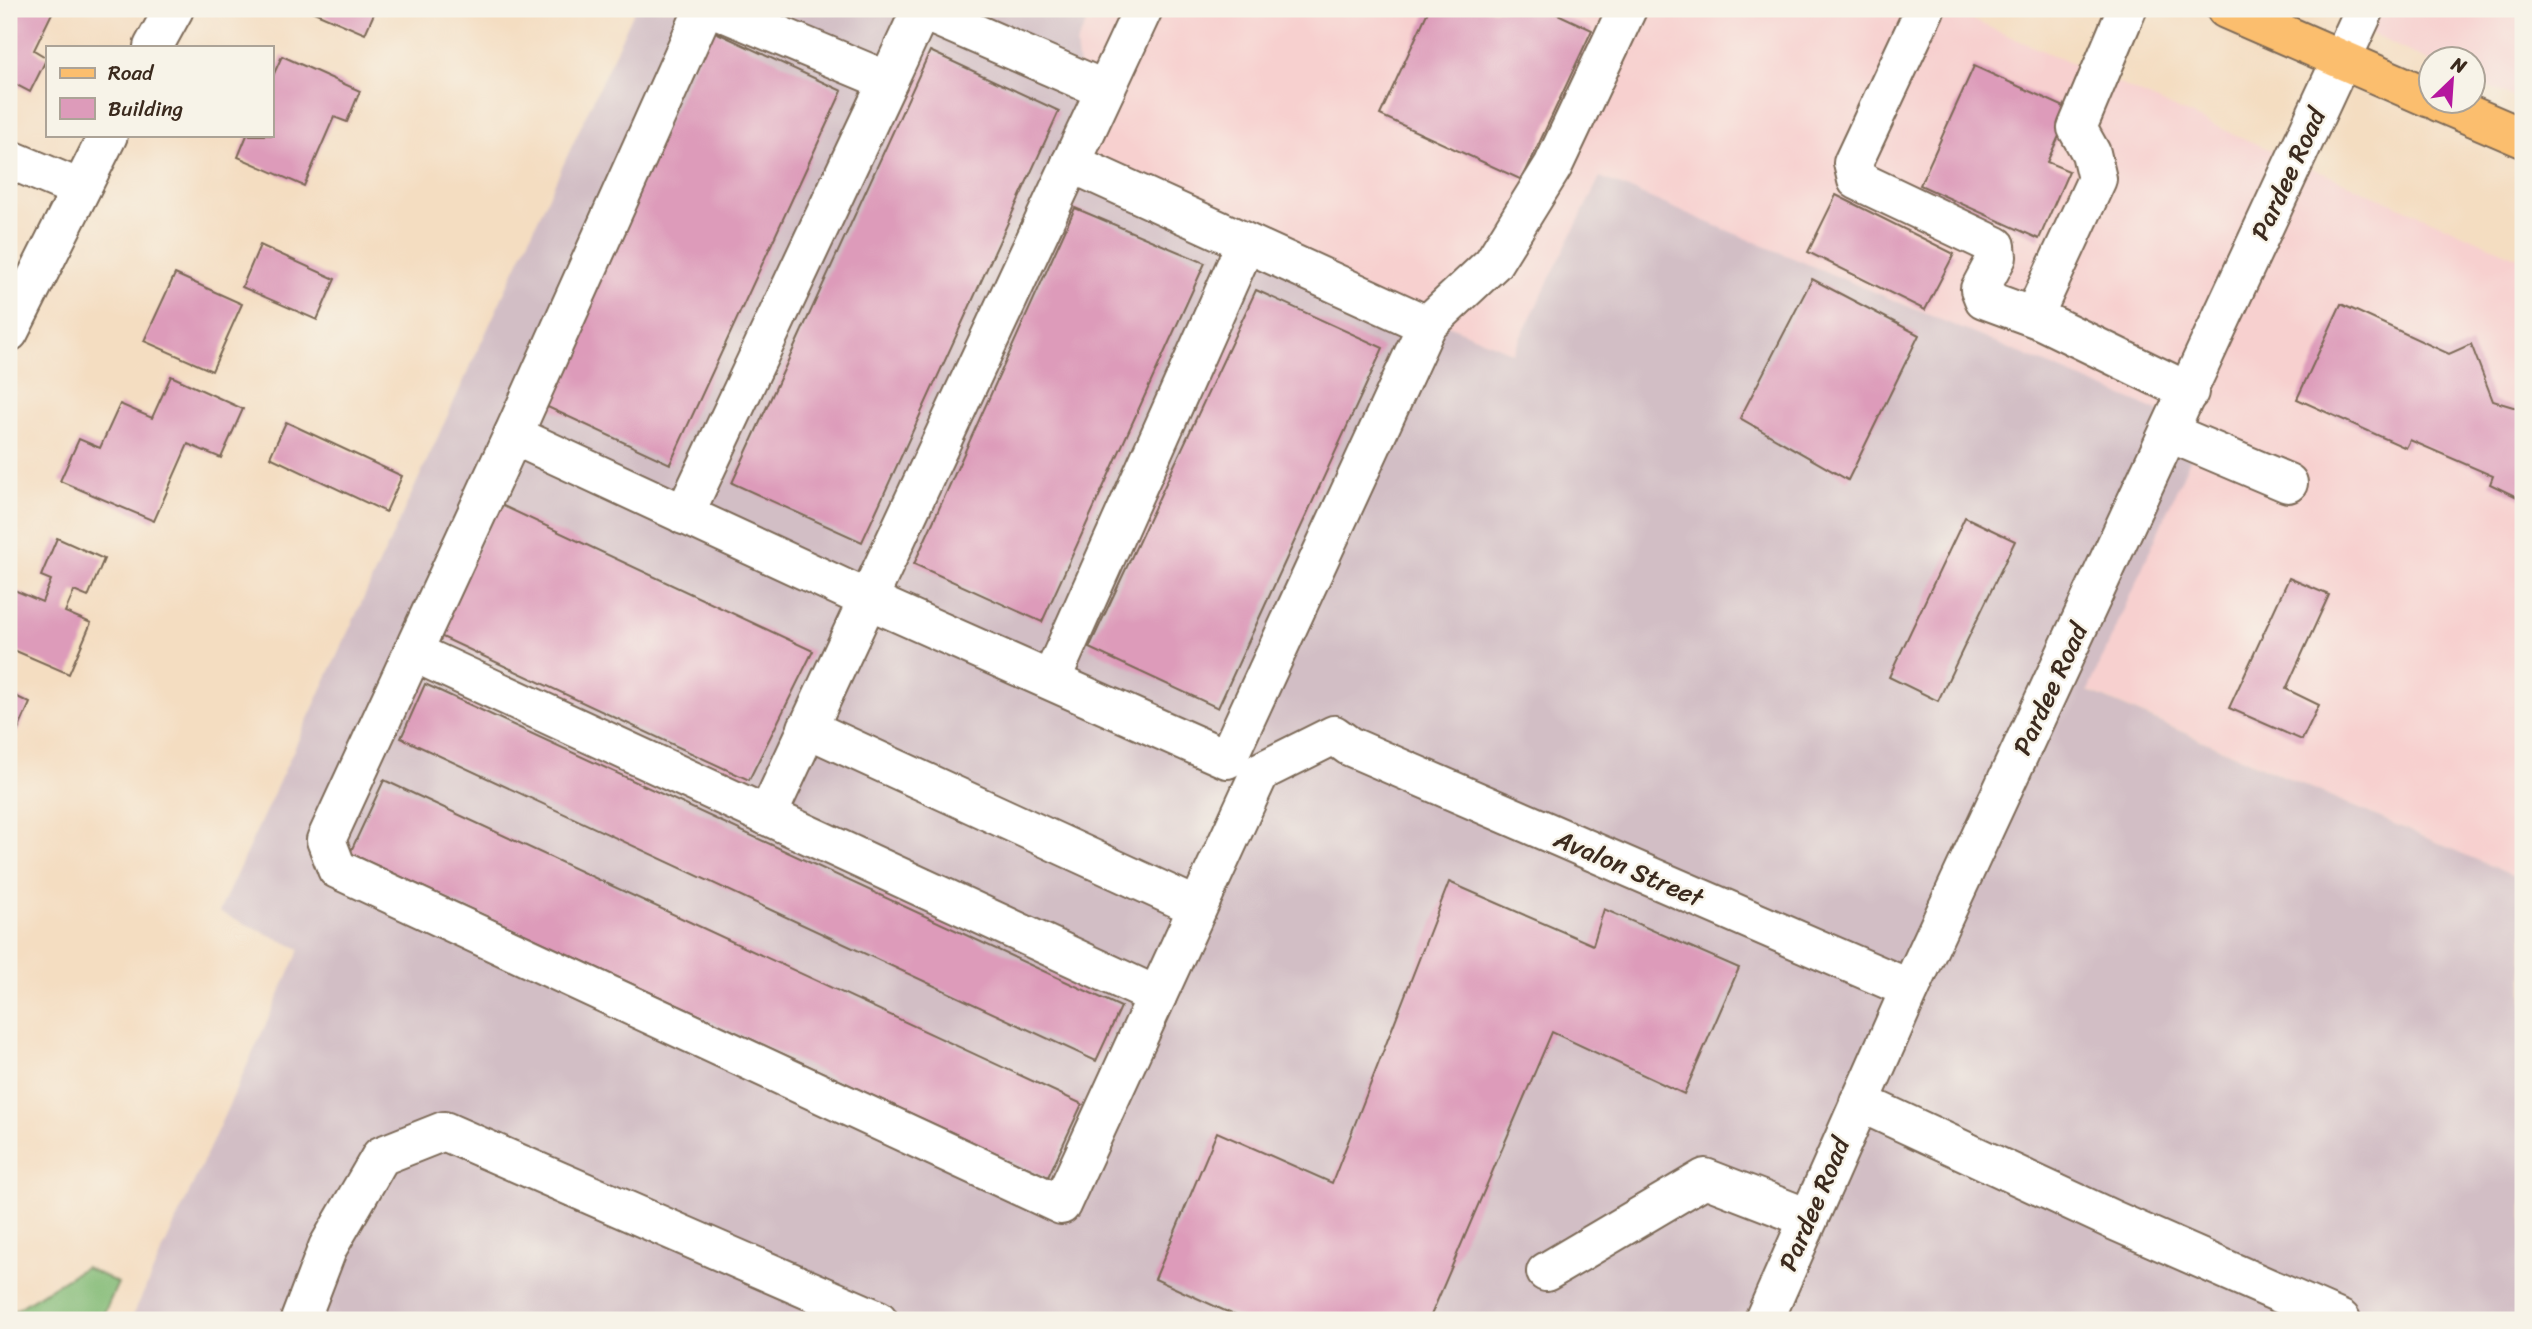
<svg xmlns="http://www.w3.org/2000/svg" width="2532" height="1329" font-family="Sriracha,sans-serif">
<style>
.built{fill:#f7d0cf}
.industrial{fill:#d2bec5}
.forest{fill:#84bb77;stroke:#60724a;stroke-width:2}
.building{fill:#dd9bba}
.lines{fill:none;stroke-linecap:round;stroke-linejoin:round}
.minor-casing{stroke:#7c6957;stroke-width:42}
.major-casing{stroke:#7c6957;stroke-width:42}
.minor{stroke:#fff;stroke-width:38}
.major{stroke:#fbbe6e;stroke-width:38}
.labels{text-anchor:middle;stroke-width:5;stroke-linejoin:round;paint-order:stroke}
.street-label{font-size:26px;fill:#3b2a1e;stroke:#f7f3e8}
</style>
<rect width="100%" height="100%" fill="#f7f3e8"/>
<filter id="ink" filterUnits="userSpaceOnUse"><feTurbulence type="fractalNoise" baseFrequency=".0143" numOctaves="2"/><feDisplacementMap in="SourceGraphic" scale="14" xChannelSelector="R" yChannelSelector="G"/><feConvolveMatrix kernelMatrix="1 2 1 2 8 2 1 2 1" color-interpolation-filters="sRGB"/></filter>
<filter id="wash" filterUnits="userSpaceOnUse"><feTurbulence type="fractalNoise" baseFrequency=".00686" numOctaves="4" result="noise"/><feDisplacementMap in="SourceGraphic" scale="28" xChannelSelector="R" yChannelSelector="G"/><feGaussianBlur stdDeviation="1.57" result="paint"/><feColorMatrix in="noise" values="0 0 0 0 0 0 0 0 0 0 0 0 0 0 0 0 0 1.4 0 .05"/><feComposite in="paint" operator="in"/></filter>
<g filter="url(#wash)">
<rect width="100%" height="100%" fill="#f4ddc1"/>
<!-- built -->
<g class="built">
<polygon points="1093,9 1947,9 2523,260 2523,880 2087,690 2202,430 1513,353 1093,173 1076,45"/>
<polygon points="2320,9 2523,9 2523,102 2473,80 2472,60 2430,62"/>
</g>
<!-- industrial -->
<polygon class="industrial" points="635,9 1093,9 1076,45 1093,173 1513,353 1600,177 2203,430 2088,691 2523,880 2523,1320 131,1320 300,949 219,912"/>
<!-- forest -->
<polygon class="forest" points="85,1267 118,1283 101,1320 9,1320 9,1314"/>
<g id="blocks">
<!-- building -->
<g class="building">
<polygon points="9,9 54,9 34,50 47,58 30,92 9,81"/>
<polygon points="307,9 376,9 365,34"/>
<polygon points="1429,9 1547,9 1592,30 1522,180 1380,115"/>
<polygon points="711,30 842,91 670,464 539,403"/>
<polygon points="930,51 1059,111 862,542 732,483"/>
<polygon points="282,56 360,91 347,122 334,117 304,186 238,157 247,135 271,135 271,80"/>
<polygon points="1974,66 2071,110 2047,162 2069,171 2039,239 1920,185"/>
<polygon points="1836,195 1954,254 1925,310 1808,252"/>
<polygon points="1075,208 1205,263 1042,622 914,564"/>
<polygon points="260,245 335,279 317,320 242,287"/>
<polygon points="175,274 242,304 212,371 144,341"/>
<polygon points="1812,279 1919,335 1848,480 1740,418"/>
<polygon points="1256,290 1383,348 1218,708 1089,648"/>
<polygon points="2341,304 2449,354 2471,344 2493,401 2520,409 2523,403 2523,500 2490,484 2493,476 2410,440 2406,448 2297,399"/>
<polygon points="171,376 243,409 221,458 188,444 154,521 60,481 79,439 100,448 120,404 152,418"/>
<polygon points="286,422 402,476 386,512 270,457"/>
<polygon points="499,504 813,651 749,780 438,635"/>
<polygon points="1965,517 2015,541 1938,701 1889,677"/>
<polygon points="57,538 104,559 88,597 74,591 65,612 91,623 69,674 9,648 9,597 12,589 42,602 51,580 41,576"/>
<polygon points="2289,578 2329,595 2286,689 2319,705 2302,740 2229,708"/>
<polygon points="425,684 1121,1007 1096,1061 401,738"/>
<polygon points="9,693 30,703 9,751"/>
<polygon points="384,780 1082,1104 1048,1177 350,853"/>
<polygon points="1449,882 1593,945 1604,909 1739,968 1684,1094 1552,1032 1429,1320 1245,1320 1155,1279 1217,1132 1332,1183"/>
</g>
</g>
</g>
<g filter="url(#ink)">
<use href="#blocks" fill-opacity="0" stroke="#7c6957" stroke-width="2"/>
<g class="lines">
<defs>
<g id="minor">
<polyline points="704,9 513,435 867,599 1227,759 1427,325 1071,163"/>
<polyline points="716,9 888,81 921,10 1105,90"/>
<polyline points="1925,9 1853,163 1857,180 1996,246 1997,257 1980,289 1984,299 2041,320"/>
<polyline points="2127,9 2077,128 2091,153 2097,179 2035,313 2041,320 2189,392"/>
<polyline points="153,47 174,9"/>
<polyline points="9,159 80,189"/>
<polyline points="1427,325 1493,263 1553,166 1627,9"/>
<polyline points="9,332 108,135"/>
<polyline points="2170,433 2288,483"/>
<polyline points="513,435 326,840 337,869 1061,1205 1260,772 1334,735 1349,746 1910,989"/>
<polyline points="684,515 888,81"/>
<polyline points="413,652 1157,996"/>
<polyline points="1051,680 1246,243"/>
<polyline points="807,728 1197,907"/>
<polyline points="767,816 1143,9"/>
<polyline points="1859,1102 2113,1220 2341,1320"/>
<polyline points="1546,1272 1705,1178 1808,1218"/>
<polyline points="300,1320 328,1247 381,1156 444,1131 878,1320"/>
<polyline points="1764,1320 1910,989 2365,9"/>
</g>
<g id="major">
<polyline points="2226,9 2430,98"/>
<polyline points="2439,102 2523,138"/>
</g>
</defs>
<!-- minor casing -->
<use href="#minor" class="minor-casing"/>
<!-- major casing -->
<use href="#major" class="major-casing"/>
<!-- minor -->
<use href="#minor" class="minor"/>
<!-- major -->
<use href="#major" class="major"/>
</g>
</g>
<g class="labels">
<!-- street labels -->
<g class="street-label">
<text transform="translate(2288 174) rotate(-65)" y="9">Pardee Road</text>
<text transform="translate(2050 689) rotate(-65)" y="9">Pardee Road</text>
<text transform="translate(1629 868) rotate(23)" y="9">Avalon Street</text>
<text transform="translate(1814 1204) rotate(-67)" y="9">Pardee Road</text>
</g>
</g>
<!-- margin -->
<rect width="2532" height="1329" fill="none" stroke="#f7f3e8" stroke-width="35"/>
<!-- legend -->
<rect x="46" y="46" width="228" height="91" fill="#f7f3e8" stroke="#aca397" stroke-width="2"/>
<rect x="60" y="68" width="35" height="10" fill="#fbbe6e" stroke="#aca397" stroke-width="2"/>
<text x="108" y="80" font-size="21" fill="#3b2a1e">Road</text>
<rect x="60" y="98" width="35" height="21" fill="#dd9bba" stroke="#aca397" stroke-width="2"/>
<text x="108" y="116" font-size="21" fill="#3b2a1e">Building</text>
<!-- north arrow -->
<g transform="translate(2452 80) rotate(25)"><circle r="33" fill="#f7f3e8" stroke="#aca397" stroke-width="2"/>
<path d="M0-5L12 26L0 18L-12 26Z" fill="#b5179e"/>
<text y="-10" font-size="19" font-weight="bold" text-anchor="middle" fill="#3b2a1e">N</text>
</g>
</svg>
